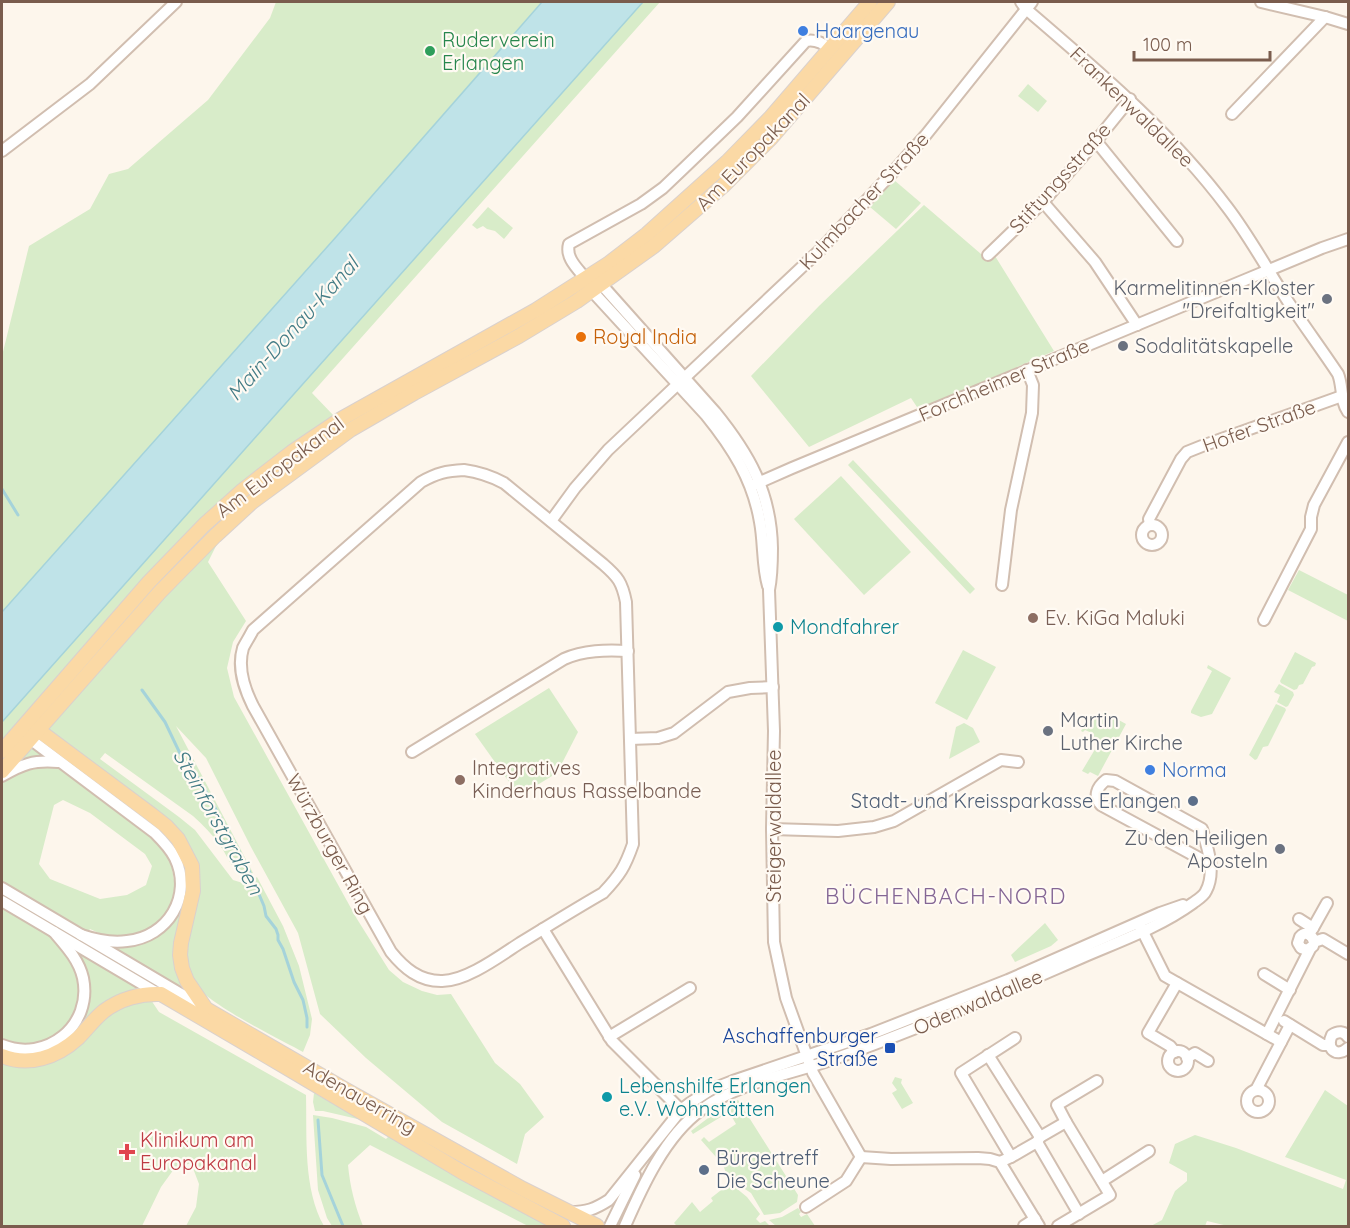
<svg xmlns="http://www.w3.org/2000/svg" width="1350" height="1228" font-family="Quicksand,sans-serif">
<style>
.green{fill:#d8ecc9;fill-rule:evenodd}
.water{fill:#bfe3e8;stroke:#a5d3da;stroke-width:1.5}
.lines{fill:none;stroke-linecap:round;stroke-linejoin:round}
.stream{stroke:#a5d3da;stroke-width:3}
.minor-casing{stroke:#d1beb0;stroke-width:14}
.major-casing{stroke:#dad1cd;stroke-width:16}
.minor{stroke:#fff;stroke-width:10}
.major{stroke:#fbd9a5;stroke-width:14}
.shop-dot{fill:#3f7fe0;stroke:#fffaf3;stroke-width:2}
.leisure-dot{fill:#2e9e5b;stroke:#fffaf3;stroke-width:2}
.worship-dot{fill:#6b7280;stroke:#fffaf3;stroke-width:2}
.food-dot{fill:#e8710a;stroke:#fffaf3;stroke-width:2}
.education-dot{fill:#8d6e63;stroke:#fffaf3;stroke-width:2}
.culture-dot{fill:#0f9aa8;stroke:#fffaf3;stroke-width:2}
.service-dot{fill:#5c6f8a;stroke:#fffaf3;stroke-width:2}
.transit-dot{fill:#1a4fb4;stroke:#fffaf3;stroke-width:2}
.health-dot{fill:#e0444e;stroke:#fffaf3;stroke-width:2}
.labels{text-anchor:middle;stroke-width:4.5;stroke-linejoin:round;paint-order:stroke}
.shop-label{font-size:20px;fill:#366cbe;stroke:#fffaf3;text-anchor:start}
.leisure-label{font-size:20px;fill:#27864d;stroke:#fffaf3;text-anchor:start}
.street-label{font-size:20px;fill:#7a5c4d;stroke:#fffaf3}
.worship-label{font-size:20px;fill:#5b616d;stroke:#fffaf3;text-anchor:end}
.food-label{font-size:20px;fill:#c56008;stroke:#fffaf3;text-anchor:start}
.education-label{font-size:20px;fill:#785e54;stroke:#fffaf3;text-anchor:start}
.culture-label{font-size:20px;fill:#0d838f;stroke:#fffaf3;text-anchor:start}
.service-label{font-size:20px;fill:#4e5e75;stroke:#fffaf3;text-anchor:end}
.transit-label{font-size:20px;fill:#164399;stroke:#fffaf3;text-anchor:end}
.health-label{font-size:20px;fill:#be3a42;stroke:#fffaf3;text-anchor:start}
.water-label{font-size:21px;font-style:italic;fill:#437c86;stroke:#fffaf3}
.quarter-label{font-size:22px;letter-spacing:1.5px;fill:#846695;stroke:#fffaf3}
</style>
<rect width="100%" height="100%" fill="#fdf6ec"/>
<!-- green -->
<g class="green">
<polygon points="276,2 542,2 336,237 2,612 2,356 29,246 90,209 109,174 128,169 208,100 270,18"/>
<path d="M643,2H660L312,393L335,417L250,478L208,562L246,621L233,642L227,668L234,697L357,919L389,970L403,982L422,991L437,995L451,994L495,1063L520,1084L544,1117L525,1134L517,1164L442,1122L366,1058L320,1014L298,933L251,847L206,758L176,726L253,873L247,876C229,868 230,859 219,844C212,834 203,825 193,816L105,753L100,759L179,817L195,830L233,880L246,884L257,877L283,926L299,966L312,1019L310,1035L303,1052C279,1039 201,1001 191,979C182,958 186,933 188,910C189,892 191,873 192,855L94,767L67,774L155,839L171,862L175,886L171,906L158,923L136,936L118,937L101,934L90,929L76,951L145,991L159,1012L306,1095C307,1137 303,1189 324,1226H186L196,1207L199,1184L191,1163L174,1169L161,1187L142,1226H2V722ZM63,800L90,813L145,854L152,866L146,885L127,895L100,899L50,879L39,864L54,805Z"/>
<polygon points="1028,84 1047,101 1038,112 1018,96"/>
<polygon points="894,180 921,203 896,229 870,207"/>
<polygon points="924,205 988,260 995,256 1054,351 919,410 911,398 809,447 751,376 819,306"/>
<polygon points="488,207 513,228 504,239 495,231 487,229 483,226 477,229 472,225"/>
<polygon points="853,460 975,589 970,594 848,465"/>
<polygon points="841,476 911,552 864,595 794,519"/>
<polygon points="1299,570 1348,595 1348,621 1288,590"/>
<polygon points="963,650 996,667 967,720 935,703"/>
<polygon points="1295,652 1316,663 1315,666 1312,667 1303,684 1299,685 1297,689 1294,690 1281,683 1280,681"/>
<polygon points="1208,665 1231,678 1212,714 1201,717 1191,713 1191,711 1212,671 1207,668"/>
<polygon points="1279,684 1293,692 1294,695 1288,706 1286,707 1277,702 1280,695 1274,692"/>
<polygon points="549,688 578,732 557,773 519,796 475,734"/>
<polygon points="1276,704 1285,708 1286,710 1268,746 1263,747 1257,759 1255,760 1249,755"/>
<polygon points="1104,712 1126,724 1098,776 1090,772 1088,774 1082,771 1100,741 1094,738 1094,734 1085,730 1083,732 1081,731 1088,719 1101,715"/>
<polygon points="964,723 973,728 980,742 949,759 956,727"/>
<polygon points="190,885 179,929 186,990 107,945 121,946 142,943"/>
<polygon points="1045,923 1058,940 1051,946 1015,962 1011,955"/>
<polygon points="895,1077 902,1079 901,1083 913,1103 902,1109 892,1093 897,1090 892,1083"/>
<polygon points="1325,1090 1348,1106 1348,1226 1228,1226 1207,1221 1205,1226 1151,1226 1162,1220 1175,1191 1187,1181 1187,1173 1169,1163 1175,1144 1195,1135 1236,1148 1343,1189 1346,1180 1285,1157"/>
<polygon points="314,1093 362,1120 323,1111 315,1111 313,1102"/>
<polygon points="738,1100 798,1195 797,1202 780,1213 764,1215 751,1193 728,1178 723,1165 701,1140 704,1137 709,1142 736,1124 729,1112 693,1134 691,1131 716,1112"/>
<path d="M313,1115L332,1118L366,1127L386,1139L390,1135L551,1226H528L370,1145L348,1165C350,1187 355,1206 363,1226H332L327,1218L318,1190Z"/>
<polygon points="730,1183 747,1197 760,1214 756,1219 760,1223 765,1221 770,1226 677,1226 674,1223 692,1202 700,1212 713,1201 711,1198"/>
<polygon points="798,1208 801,1212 799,1214 801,1217 807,1214 815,1226 776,1226 769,1220 782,1217"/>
</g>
<!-- water -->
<polygon class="water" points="542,2 643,2 2,722 2,612 336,237"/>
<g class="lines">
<!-- stream -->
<g class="stream">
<polyline points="2,489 18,515"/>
<polyline points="142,690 165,722 186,766 191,769 199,779 247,866 264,906 266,916 276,929 278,935 278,940 283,949 294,982 303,1000 307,1018 307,1027"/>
<polyline points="318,1120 322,1175 343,1226"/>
</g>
<defs>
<g id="minor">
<path d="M1021,2L1026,9C1098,71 1170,131 1227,207C1250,237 1268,271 1289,303C1305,327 1322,350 1338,374C1343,386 1340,401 1348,412"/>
<polyline points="1261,2 1325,17 1348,24"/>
<polyline points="1232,114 1325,17"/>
<polyline points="1096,141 1177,241"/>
<polyline points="2,151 90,84 176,2"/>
<polyline points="1043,202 1095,262 1137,325"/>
<polyline points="988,255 1043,202 1096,141 1130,99"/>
<path d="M586,279C578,269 565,258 569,244L641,204L663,188L684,168L737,117L806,41C815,39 823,43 830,49"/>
<path d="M601,284L715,412C749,454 771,492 772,548C772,562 772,575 769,590L774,731L772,829L774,942L786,998L813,1073L861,1157"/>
<path d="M592,291L706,415C732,447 753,480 760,522C764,543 762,565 768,586"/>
<path d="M464,470C479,472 491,476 504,483L603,564C618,577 622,582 626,602L633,844C625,867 620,875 603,893C575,909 548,926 520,943C500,956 465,982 441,981C419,981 404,968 391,952L253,706C244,688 237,668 243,648C246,642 250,636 253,630L421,482C437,473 446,471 464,470Z"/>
<polyline points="751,486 792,468 1322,248 1348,239"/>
<polyline points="551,521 575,488 608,450 820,250 893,172 925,136 1032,2"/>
<circle cx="1152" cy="535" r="10"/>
<polyline points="1150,525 1149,519 1181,459 1187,452 1202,446 1342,396"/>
<polyline points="1002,585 1011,510 1032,413 1033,385 1027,370"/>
<polyline points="1264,620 1311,529 1311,517 1314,505 1348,442"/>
<path d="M30,739L155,833C163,841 170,848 175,858C193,896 168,937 127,941C112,943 96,940 81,935"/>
<polyline points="630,739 658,738 674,733 728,692 750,688 773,687"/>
<path d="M412,752L564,659C584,650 606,650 628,651"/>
<path d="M2,776C23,764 33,760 58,762"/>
<polyline points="772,829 838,831 874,827 894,821 1001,760 1018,762"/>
<polyline points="2,888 203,1007"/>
<polyline points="2,901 159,994"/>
<polyline points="1299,919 1313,928 1309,934"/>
<polyline points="1140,926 1165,976 1281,1042"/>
<polyline points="1313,928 1327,903"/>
<polyline points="543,929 612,1041 681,1110"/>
<path d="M1314,942C1312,934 1305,931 1300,937L1298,943L1301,948L1307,950L1313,946L1314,942L1323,939L1348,954"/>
<polyline points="1264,974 1290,990"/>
<polyline points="1284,1021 1323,1045 1330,1045"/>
<polyline points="1267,1034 1310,949"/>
<polyline points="609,1037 690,988"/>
<path d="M1348,1037C1344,1031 1338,1031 1332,1035C1325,1049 1337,1058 1348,1048"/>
<path d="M2,1045C46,1063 93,1026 83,978C79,960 66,946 54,932"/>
<circle cx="1178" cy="1061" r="10"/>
<polyline points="1175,1052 1170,1046 1148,1033 1177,983"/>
<polyline points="988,1055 1040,1137"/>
<polyline points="1187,1058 1195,1053 1208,1061"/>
<circle cx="1258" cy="1101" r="11"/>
<polyline points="1256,1090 1290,1025"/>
<polyline points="1066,1122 1057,1105 1097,1081"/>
<polyline points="1037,1142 1079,1214"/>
<polyline points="861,1157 891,1159 978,1158 990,1159 1000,1162 1039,1226"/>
<polyline points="1011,1157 961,1073 1015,1038"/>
<polyline points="1000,1162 1011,1157 1037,1142 1040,1137 1066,1122 1110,1195 1058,1226"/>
<polyline points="1102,1181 1149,1151"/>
<polyline points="806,1207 846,1181 861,1157"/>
<path d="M570,1212C587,1212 595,1209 609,1200L681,1110L690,1103L710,1090L733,1081L871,1034L1008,980L1160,913L1183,905"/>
<polyline points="610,1226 635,1175"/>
<path d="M625,1226C642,1187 665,1136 701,1110C739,1082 788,1075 831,1060C917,1030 1000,993 1083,957C1120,941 1160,927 1193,903C1197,900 1204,896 1206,891C1216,872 1208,849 1202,829L1115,781L1106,780C1097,787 1093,796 1101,805L1210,864"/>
<polyline points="1024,1226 1035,1219"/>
</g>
<g id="major">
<polyline points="38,730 152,815 166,826 178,839 192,866 193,891 181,943 180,955 182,968 187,981 206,1009 346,1090 523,1189 597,1226"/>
<polyline points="2,751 149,582 204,525 243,490 292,452 341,419 536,310 608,264 647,234 727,162 771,117 870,2"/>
<polyline points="2,771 159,593 215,536 252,502 350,430 414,393 519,336 577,301 654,246 723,186 771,138 888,2"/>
<path d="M2,1056C29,1067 57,1057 78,1038C87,1029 94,1019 104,1011C120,999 141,993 161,994L294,1072L462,1172L563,1226"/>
</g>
</defs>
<!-- minor casing -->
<use href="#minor" class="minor-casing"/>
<!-- major casing -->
<use href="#major" class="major-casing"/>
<!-- minor -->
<use href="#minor" class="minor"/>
<!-- major -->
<use href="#major" class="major"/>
</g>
<!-- markers -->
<g class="shop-dot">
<circle cx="803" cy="31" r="6"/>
<circle cx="1150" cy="770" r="6"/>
</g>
<circle class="leisure-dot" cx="430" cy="51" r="6"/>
<g class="worship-dot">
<circle cx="1327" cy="299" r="6"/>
<circle cx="1123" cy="346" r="6"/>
<circle cx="1048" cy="731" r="6"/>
<circle cx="1280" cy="849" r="6"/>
</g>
<circle class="food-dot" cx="581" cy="337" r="6"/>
<g class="education-dot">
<circle cx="1033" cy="618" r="6"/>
<circle cx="460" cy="780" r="6"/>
</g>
<g class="culture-dot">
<circle cx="778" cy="627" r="6"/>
<circle cx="607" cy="1097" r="6"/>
</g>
<g class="service-dot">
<circle cx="1193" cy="801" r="6"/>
<circle cx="704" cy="1170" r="6"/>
</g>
<rect class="transit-dot" x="884" y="1042" width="12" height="12" rx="3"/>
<path class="health-dot" d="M124 1143h6v6h6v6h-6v6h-6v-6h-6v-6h6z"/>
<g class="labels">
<!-- shop labels -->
<g class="shop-label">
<text x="815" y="38">Haargenau</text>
<text x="1162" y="777">Norma</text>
</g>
<!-- leisure labels -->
<g class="leisure-label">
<text x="442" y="47">Ruderverein<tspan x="442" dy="23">Erlangen</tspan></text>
</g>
<!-- street labels -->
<g class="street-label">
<text transform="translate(1132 107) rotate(44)" y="7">Frankenwaldallee</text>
<text transform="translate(753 152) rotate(-46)" y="7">Am Europakanal</text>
<text transform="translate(1060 178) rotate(-48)" y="7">Stiftungsstraße</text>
<text transform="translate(864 201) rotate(-47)" y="7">Kulmbacher Straße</text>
<text transform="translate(1004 380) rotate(-23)" y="7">Forchheimer Straße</text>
<text transform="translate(1259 426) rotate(-20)" y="7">Hofer Straße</text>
<text transform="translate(280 467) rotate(-37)" y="7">Am Europakanal</text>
<text transform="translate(774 826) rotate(-90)" y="7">Steigerwaldallee</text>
<text transform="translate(330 844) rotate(61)" y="7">Würzburger Ring</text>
<text transform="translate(978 1002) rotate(-23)" y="7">Odenwaldallee</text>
<text transform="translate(360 1097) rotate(30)" y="7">Adenauerring</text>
</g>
<!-- worship labels -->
<g class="worship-label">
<text x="1315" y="295">Karmelitinnen-Kloster<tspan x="1315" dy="23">"Dreifaltigkeit"</tspan></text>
<text x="1135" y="353" text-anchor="start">Sodalitätskapelle</text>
<text x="1060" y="727" text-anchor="start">Martin<tspan x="1060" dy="23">Luther Kirche</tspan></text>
<text x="1268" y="845">Zu den Heiligen<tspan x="1268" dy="23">Aposteln</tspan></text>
</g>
<!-- food labels -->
<g class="food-label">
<text x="593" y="344">Royal India</text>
</g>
<!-- education labels -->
<g class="education-label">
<text x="1045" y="625">Ev. KiGa Maluki</text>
<text x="472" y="775">Integratives<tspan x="472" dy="23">Kinderhaus Rasselbande</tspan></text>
</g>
<!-- culture labels -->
<g class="culture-label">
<text x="790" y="634">Mondfahrer</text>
<text x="619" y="1093">Lebenshilfe Erlangen<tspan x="619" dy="23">e.V. Wohnstätten</tspan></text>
</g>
<!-- service labels -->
<g class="service-label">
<text x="1181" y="808">Stadt- und Kreissparkasse Erlangen</text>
<text x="716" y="1165" text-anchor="start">Bürgertreff<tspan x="716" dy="23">Die Scheune</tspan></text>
</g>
<!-- transit labels -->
<g class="transit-label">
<text x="878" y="1043">Aschaffenburger<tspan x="878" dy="23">Straße</tspan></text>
</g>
<!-- health labels -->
<g class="health-label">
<text x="140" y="1147">Klinikum am<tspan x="140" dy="23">Europakanal</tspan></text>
</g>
<!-- water labels -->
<g class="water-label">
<text transform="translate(293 329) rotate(-48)" y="7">Main-Donau-Kanal</text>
<text transform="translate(218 822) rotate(61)" y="7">Steinforstgraben</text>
</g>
<!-- quarter labels -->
<g class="quarter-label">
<text x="946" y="904">BÜCHENBACH-NORD</text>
</g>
</g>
<!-- border -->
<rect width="1350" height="1228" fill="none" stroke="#7a5c4d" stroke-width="6"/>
<!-- scale -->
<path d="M1134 51v9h136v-9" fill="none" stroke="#7a5c4d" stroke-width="3"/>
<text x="1143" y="51" font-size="18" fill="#7a5c4d" stroke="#fffaf3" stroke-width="4.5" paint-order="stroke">100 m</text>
</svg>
